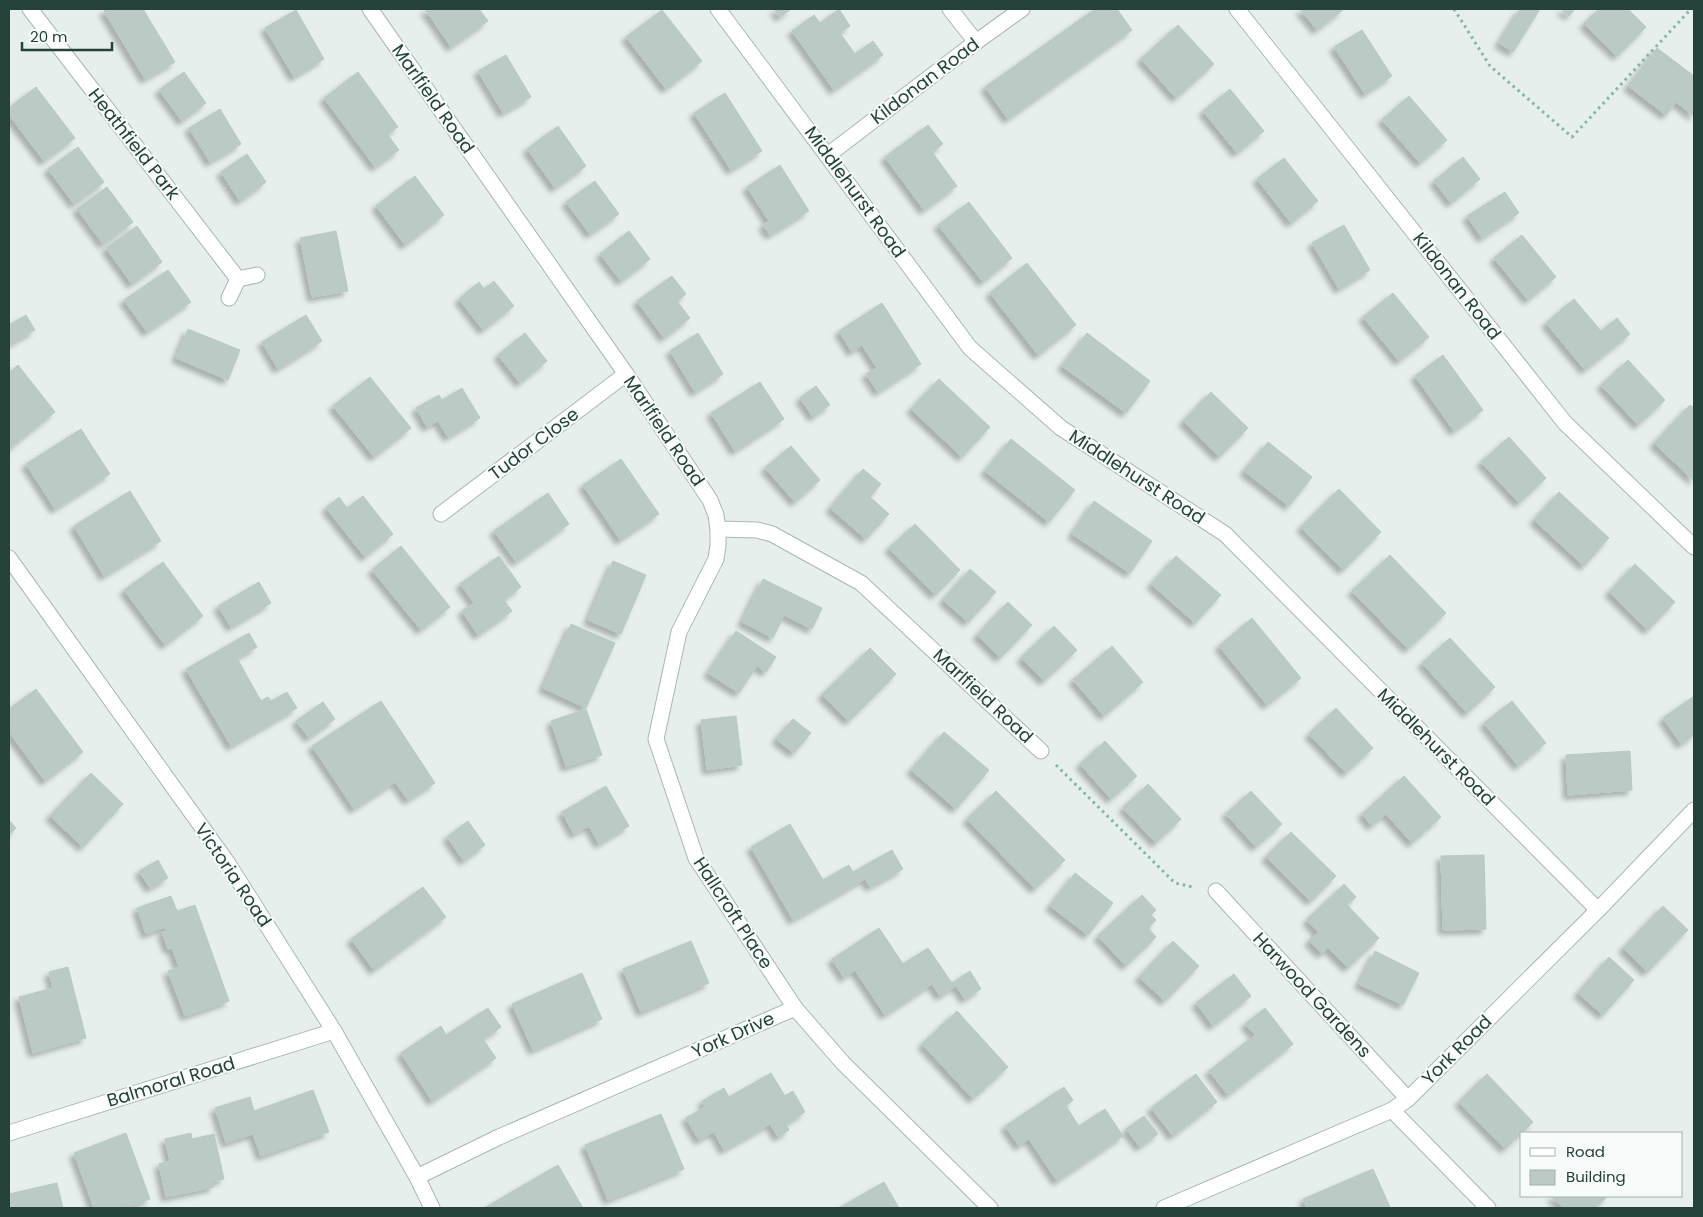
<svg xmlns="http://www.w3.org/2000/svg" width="1703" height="1217" font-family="Poppins,sans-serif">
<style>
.building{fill:#bbcac4;stroke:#b8c9c2;filter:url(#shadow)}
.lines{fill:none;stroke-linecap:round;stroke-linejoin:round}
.minor-casing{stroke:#a8b8b2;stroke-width:17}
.path{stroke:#86b3a5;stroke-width:3;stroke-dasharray:2.5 4;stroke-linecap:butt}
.minor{stroke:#fff;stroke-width:15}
.labels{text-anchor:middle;stroke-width:4;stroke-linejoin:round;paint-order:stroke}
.street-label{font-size:18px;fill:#24423a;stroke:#f7fbf9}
</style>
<defs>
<filter id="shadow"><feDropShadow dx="-4.5" dy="4.5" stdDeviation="2.5" flood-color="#0004"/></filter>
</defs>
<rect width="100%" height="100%" fill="#e6efeb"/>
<!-- building -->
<g class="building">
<polygon points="107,9 143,9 175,62 145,79 104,11"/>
<polygon points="425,9 479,9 488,21 451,47"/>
<polygon points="774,9 791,9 780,17"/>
<polygon points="839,9 850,26 840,33 855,54 873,41 883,55 834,90 792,31 814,15 820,23"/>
<polygon points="1095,9 1117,9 1132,30 1008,119 985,87"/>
<polygon points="1300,9 1344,9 1317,30"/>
<polygon points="1520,9 1540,9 1513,52 1499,43"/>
<polygon points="1561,9 1575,9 1569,16"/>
<polygon points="1599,9 1628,9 1646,27 1617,56 1584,24"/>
<polygon points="296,10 324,59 294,77 265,28"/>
<polygon points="662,10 702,61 666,89 626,37"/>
<polygon points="1178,25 1214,64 1176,98 1141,59"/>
<polygon points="1362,30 1392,76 1365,94 1334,47"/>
<polygon points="1657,48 1694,76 1694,116 1676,102 1666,115 1628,86"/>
<polygon points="506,55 531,97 503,113 478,71"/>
<polygon points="184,72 206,103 182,121 159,90"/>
<polygon points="358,72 398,127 387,134 399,150 375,167 324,98"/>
<polygon points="36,87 75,138 44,161 9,115 9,108"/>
<polygon points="1230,89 1264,131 1237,153 1203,111"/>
<polygon points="725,93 762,151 731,170 694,113"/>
<polygon points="1409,96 1447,140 1420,163 1382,120"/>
<polygon points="220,109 241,144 210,162 189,128"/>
<polygon points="928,125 943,144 932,152 957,186 924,210 885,157"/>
<polygon points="558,126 586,166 555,188 527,149"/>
<polygon points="78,147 104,182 74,204 48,169"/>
<polygon points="247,154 266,182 240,201 221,172"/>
<polygon points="1463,157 1480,179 1451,203 1434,181"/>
<polygon points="1284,158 1318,201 1291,223 1257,179"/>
<polygon points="780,165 809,211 770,235 763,225 769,221 747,187"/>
<polygon points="415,176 444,215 405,245 376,206"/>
<polygon points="595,181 619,214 590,234 566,202"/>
<polygon points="107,187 133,222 103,244 77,209"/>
<polygon points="1505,192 1519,213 1482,238 1467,216"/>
<polygon points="969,202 1012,258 983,282 938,225"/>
<polygon points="1344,225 1370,270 1339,289 1312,243"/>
<polygon points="137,226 162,262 132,284 106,248"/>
<polygon points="336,231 348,291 312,297 300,238"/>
<polygon points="629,231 650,259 621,281 600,254"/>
<polygon points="1522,235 1556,277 1528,300 1494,258"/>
<polygon points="1027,263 1076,325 1038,355 990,293"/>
<polygon points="168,270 191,302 147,332 124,300"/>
<polygon points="672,276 686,294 677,301 690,318 664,338 637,301"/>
<polygon points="494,281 514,306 483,330 459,299 479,282 484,289"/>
<polygon points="1393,293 1429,337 1399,361 1363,317"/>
<polygon points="1574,299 1601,331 1617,318 1630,334 1585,370 1546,323"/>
<polygon points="882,303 921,364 878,392 866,374 877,368 862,345 852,352 839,331"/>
<polygon points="26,315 35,330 9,345 9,325"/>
<polygon points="306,315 322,341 278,369 262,342"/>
<polygon points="188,329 240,350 228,380 176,358"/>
<polygon points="525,333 547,361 520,383 498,355"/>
<polygon points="698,333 723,374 695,392 670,351"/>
<polygon points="1087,333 1150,381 1126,413 1062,366"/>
<polygon points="1443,355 1483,410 1454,431 1415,376"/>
<polygon points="1628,360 1665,400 1638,425 1601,385"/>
<polygon points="18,365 55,412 9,449 9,373"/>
<polygon points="370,377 411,428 374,457 333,406"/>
<polygon points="939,379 990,427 962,457 911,409"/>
<polygon points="760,382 784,419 735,451 711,413"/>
<polygon points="816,386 830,405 813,417 800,398"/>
<polygon points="462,388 480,418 448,437 438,421 427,427 416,408 439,395 442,400"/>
<polygon points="1211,392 1248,428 1219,457 1183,421"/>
<polygon points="1690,405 1694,408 1694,481 1654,443"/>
<polygon points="81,429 110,474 55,509 26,464"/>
<polygon points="1509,437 1546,478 1519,503 1481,462"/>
<polygon points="1011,439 1075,490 1049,522 985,471"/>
<polygon points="1268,442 1312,477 1289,506 1244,471"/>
<polygon points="791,446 820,480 795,502 765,468"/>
<polygon points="621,459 659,514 620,540 583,485"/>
<polygon points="863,469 881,484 870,497 889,514 866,539 830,508"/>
<polygon points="1339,489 1381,532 1343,570 1301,527"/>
<polygon points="130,491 161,541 104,576 74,526"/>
<polygon points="1559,492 1609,538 1584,566 1534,520"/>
<polygon points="548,493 569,524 516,562 494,531"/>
<polygon points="363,496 393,534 365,557 326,508 339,497 347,508"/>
<polygon points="1094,501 1152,541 1130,573 1072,534"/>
<polygon points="915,524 960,570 935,595 889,548"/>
<polygon points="401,546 450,607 421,630 372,570"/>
<polygon points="1390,555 1446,613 1408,649 1352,591"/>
<polygon points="499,556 521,587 504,600 512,611 478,635 462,611 474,603 460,584"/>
<polygon points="1176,556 1221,595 1195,623 1151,584"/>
<polygon points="613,561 646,575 621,634 588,620"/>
<polygon points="163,562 203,616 165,645 124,590"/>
<polygon points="1635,564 1675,602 1648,630 1609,592"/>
<polygon points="970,569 996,592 968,622 943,600"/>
<polygon points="763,579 822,608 812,629 784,615 773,638 742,622"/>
<polygon points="259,582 271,603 231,627 218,606"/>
<polygon points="1008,602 1032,625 1000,658 977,635"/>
<polygon points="1252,618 1301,678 1267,705 1219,646"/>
<polygon points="571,624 615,643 586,708 543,688"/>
<polygon points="1054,626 1077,650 1044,681 1021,658"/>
<polygon points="736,631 776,657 766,672 757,666 739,693 708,673"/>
<polygon points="249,633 257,647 237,658 261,701 268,697 271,701 287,692 297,708 231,746 186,669"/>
<polygon points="1450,638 1495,687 1467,713 1422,663"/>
<polygon points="1112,646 1143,682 1104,716 1073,680"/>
<polygon points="870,648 896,674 849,721 822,695"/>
<polygon points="36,689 83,752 45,781 9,732 9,709"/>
<polygon points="1694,696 1694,735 1681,744 1663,718"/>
<polygon points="381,701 435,783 408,800 395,782 354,809 312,746"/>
<polygon points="1512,701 1546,743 1518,766 1484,723"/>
<polygon points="323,702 335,719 309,738 296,721"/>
<polygon points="1336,708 1373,748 1346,773 1309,734"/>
<polygon points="586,709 602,755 566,767 551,721"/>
<polygon points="736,716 742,765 707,770 701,720"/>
<polygon points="793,719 811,733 794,753 776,739"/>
<polygon points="944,732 989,770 956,809 911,770"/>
<polygon points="1105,741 1137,776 1111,799 1080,764"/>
<polygon points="1630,751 1632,790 1568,795 1566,755"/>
<polygon points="91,773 123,804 83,847 50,816"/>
<polygon points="1404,776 1441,817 1412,843 1386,814 1372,826 1362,814"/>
<polygon points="1148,784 1181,819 1156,843 1123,808"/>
<polygon points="606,786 629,826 599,844 589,826 574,834 562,812"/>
<polygon points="996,791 1065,860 1035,889 967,819"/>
<polygon points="1251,791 1282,824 1256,847 1226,814"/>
<polygon points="9,820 16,828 9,835"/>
<polygon points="468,821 485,845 464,861 447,837"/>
<polygon points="790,824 823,880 849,865 853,872 892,850 903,869 870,887 865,879 793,920 751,847"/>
<polygon points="1291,832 1336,876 1311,901 1266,857"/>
<polygon points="1484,855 1486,929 1443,930 1441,856"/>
<polygon points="158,860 168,878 150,888 139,871"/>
<polygon points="1075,873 1113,903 1088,935 1050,906"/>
<polygon points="1344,884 1356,897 1347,905 1379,938 1348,968 1328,948 1322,954 1309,941 1318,932 1307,920"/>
<polygon points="423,887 446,917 374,970 351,939"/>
<polygon points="1142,895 1156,910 1151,915 1156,920 1148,928 1156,937 1126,966 1098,936"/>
<polygon points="171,896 177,911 195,905 229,1001 185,1016 168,971 179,967 172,948 168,949 162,932 166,931 165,927 146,934 137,908"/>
<polygon points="1663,906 1688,930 1647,972 1623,948"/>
<polygon points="879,928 903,964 928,948 952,983 970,971 981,989 965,999 956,986 940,996 932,984 885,1015 855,970 844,978 832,959"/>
<polygon points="691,941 709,983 641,1012 623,969"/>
<polygon points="1173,941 1199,966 1165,1001 1139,977"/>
<polygon points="1375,951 1419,973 1403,1005 1359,984"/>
<polygon points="1609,957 1634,980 1603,1015 1578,993"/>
<polygon points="68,967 86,1038 33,1053 19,997 53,988 49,972"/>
<polygon points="582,973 602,1019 533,1050 512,1004"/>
<polygon points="1234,974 1251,996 1213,1026 1196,1003"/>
<polygon points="488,1008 501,1027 483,1039 496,1058 432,1101 401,1053 441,1026 446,1035"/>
<polygon points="1265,1008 1293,1044 1228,1095 1209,1071 1255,1035 1245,1024"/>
<polygon points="957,1011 1008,1067 973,1099 922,1044"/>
<polygon points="771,1073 785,1096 793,1091 805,1112 786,1124 789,1130 778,1137 770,1124 724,1150 714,1132 699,1140 686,1118 705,1107 702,1101 724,1088 729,1097"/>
<polygon points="1196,1074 1217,1102 1173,1136 1151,1108"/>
<polygon points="1487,1074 1533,1122 1505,1149 1459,1102"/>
<polygon points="1064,1087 1073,1100 1066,1106 1079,1126 1105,1109 1123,1136 1057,1181 1029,1139 1019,1146 1005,1126"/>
<polygon points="313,1090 329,1132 261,1156 253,1134 226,1143 215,1108 250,1097 254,1111"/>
<polygon points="661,1114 684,1169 608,1200 585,1145"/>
<polygon points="1144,1116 1158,1134 1140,1147 1126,1129"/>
<polygon points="126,1133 150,1199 124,1208 94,1208 74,1153"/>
<polygon points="191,1133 192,1139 214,1134 224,1179 212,1182 214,1187 166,1197 159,1164 170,1161 165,1139"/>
<polygon points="558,1165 583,1208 486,1208 486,1207"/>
<polygon points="1373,1169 1390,1207 1386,1208 1307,1208 1303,1199"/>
<polygon points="884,1182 899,1208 839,1208"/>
<polygon points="57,1183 63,1208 9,1208 9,1194"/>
<polygon points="1551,1196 1608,1196 1595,1208 1563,1208"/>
</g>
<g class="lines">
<defs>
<g id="minor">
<polyline points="30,9 238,279"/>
<polyline points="370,9 626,374 710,500 716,515 718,529 757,530 772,534 861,583 1041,751"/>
<polyline points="718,9 970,348 1061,428 1225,534 1598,910"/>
<polyline points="950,9 976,42"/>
<polyline points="1237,9 1565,423 1694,547"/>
<polyline points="828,155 976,42 1022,9"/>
<polyline points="229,298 238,279 257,275"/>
<polyline points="441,514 626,374"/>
<polyline points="718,529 718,545 716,559 679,632 656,739 696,858 795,1008"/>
<polyline points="9,558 227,862 334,1031 417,1177 432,1208"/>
<polyline points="1216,891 1408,1099"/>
<polyline points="1392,1110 1488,1208"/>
<polyline points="9,1133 334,1031"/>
<polyline points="417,1177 499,1137 795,1008 843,1063 990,1208"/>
<polyline points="1164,1208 1392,1110 1408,1099 1598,910 1694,810"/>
</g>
</defs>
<!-- minor casing -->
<use href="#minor" class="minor-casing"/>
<!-- path -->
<g class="path">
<polyline points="1454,9 1490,66 1572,137 1691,9"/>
<polyline points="1056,765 1175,883 1193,887"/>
</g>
<!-- minor -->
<use href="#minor" class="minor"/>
</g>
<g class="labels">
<!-- street labels -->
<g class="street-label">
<text transform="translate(925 81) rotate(-37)" y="6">Kildonan Road</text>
<text transform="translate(433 99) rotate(55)" y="6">Marlfield Road</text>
<text transform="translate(134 144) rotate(52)" y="6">Heathfield Park</text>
<text transform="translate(855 192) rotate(54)" y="6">Middlehurst Road</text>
<text transform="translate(1457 286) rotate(52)" y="6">Kildonan Road</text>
<text transform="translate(664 431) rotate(56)" y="6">Marlfield Road</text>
<text transform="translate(534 444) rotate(-37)" y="6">Tudor Close</text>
<text transform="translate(1137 477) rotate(33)" y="6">Middlehurst Road</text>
<text transform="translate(983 696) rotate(43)" y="6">Marlfield Road</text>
<text transform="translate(1436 747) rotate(45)" y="6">Middlehurst Road</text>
<text transform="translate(233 875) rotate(56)" y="6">Victoria Road</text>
<text transform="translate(733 913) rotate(57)" y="6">Hallcroft Place</text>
<text transform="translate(1312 995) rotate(47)" y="6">Harwood Gardens</text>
<text transform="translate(733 1035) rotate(-24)" y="6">York Drive</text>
<text transform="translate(1457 1050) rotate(-45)" y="6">York Road</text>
<text transform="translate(171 1082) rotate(-17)" y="6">Balmoral Road</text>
</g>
</g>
<!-- border -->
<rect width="1703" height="1217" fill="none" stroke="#24423a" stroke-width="20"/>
<!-- legend -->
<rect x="1520" y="1132" width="162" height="65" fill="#f7fbf9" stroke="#a3b1ad"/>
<rect x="1530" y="1148" width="25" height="8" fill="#ffffff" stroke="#a3b1ad"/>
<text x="1566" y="1157" font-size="15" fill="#24423a">Road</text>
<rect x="1530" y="1170" width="25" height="15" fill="#bbcac4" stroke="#a3b1ad"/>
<text x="1566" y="1182" font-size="15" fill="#24423a">Building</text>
<!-- scale -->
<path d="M22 42v8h90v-8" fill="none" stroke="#24423a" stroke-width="2.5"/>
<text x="30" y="42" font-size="15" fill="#24423a" stroke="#f7fbf9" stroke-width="4" paint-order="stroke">20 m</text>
</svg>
